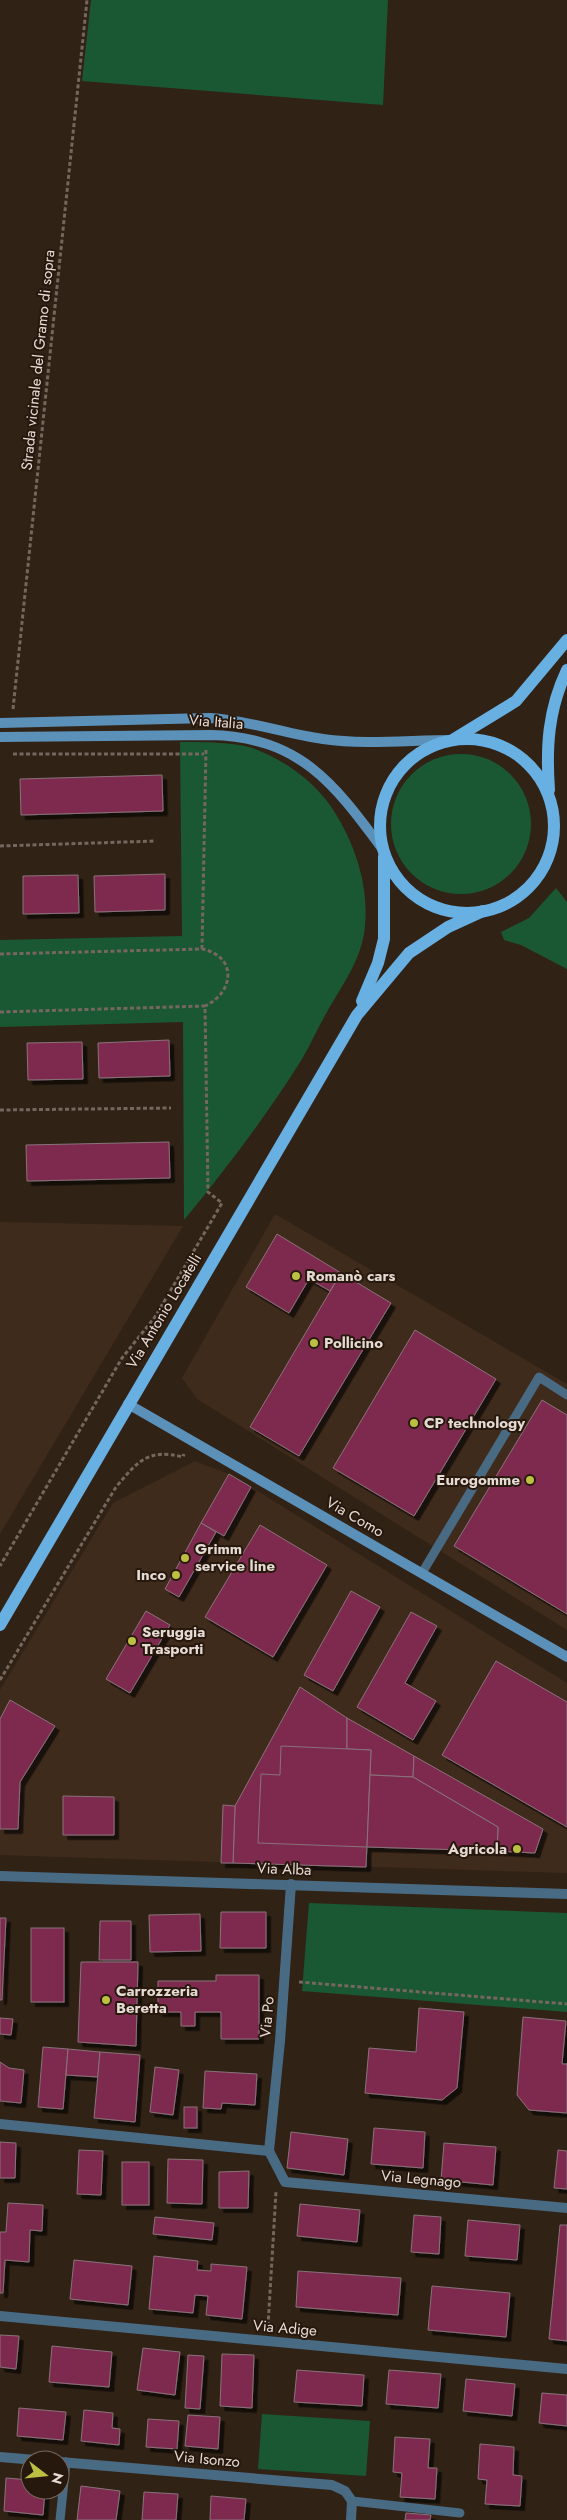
<svg xmlns="http://www.w3.org/2000/svg" width="567" height="2520" font-family="Jost,sans-serif">
<style>
.built{fill:#3f2b1c}
.green{fill:#195832}
.building{fill:#7e2b50;stroke:#89727a;filter:url(#shadow)}
.lines{fill:none;stroke-linecap:round;stroke-linejoin:round}
.path{stroke:#75675d;stroke-width:3;stroke-dasharray:4 2.5;stroke-linecap:butt}
.lane{stroke:#496a83;stroke-width:9}
.street{stroke:#496a83;stroke-width:10}
.secondary{stroke:#5b91b9;stroke-width:10}
.primary{stroke:#68afe2;stroke-width:12}
.poi-dot{fill:#bdbf43;stroke:#27180d;stroke-width:2}
.labels{text-anchor:middle;stroke-width:4;stroke-linejoin:round;paint-order:stroke}
.street-label{font-size:15px;fill:#e6dbd4;stroke:#27180d}
.poi-label{font-size:15px;font-weight:bold;fill:#e6dbd4;stroke:#27180d;text-anchor:start}
</style>
<defs>
<filter id="shadow"><feDropShadow dx="4.5" dy="4.5" stdDeviation="0" flood-color="#0009"/></filter>
</defs>
<rect width="100%" height="100%" fill="#312216"/>
<!-- built -->
<g class="built">
<polygon points="275,1214 567,1384 567,1630 197,1399 182,1378"/>
<polygon points="0,1222 183,1226 0,1534"/>
<polygon points="195,1461 229,1474 251,1487 567,1683 567,1873 0,1855 0,1690 113,1503"/>
</g>
<!-- green -->
<g class="green">
<polygon points="91,0 388,0 383,105 82,81"/>
<path d="M180,742C200,742 238,742 255,749C284,760 312,780 330,805C355,842 371,888 364,934C359,963 341,987 327,1012C318,1027 311,1044 302,1059C267,1115 226,1169 184,1220L183,1022L0,1027V940L182,936Z"/>
<circle cx="461" cy="824" r="70"/>
<polygon points="556,888 567,902 567,969 521,945 504,940 501,932 529,918"/>
<polygon points="309,1903 567,1913 567,2012 302,1991"/>
<polygon points="262,2414 370,2421 366,2476 258,2469"/>
</g>
<!-- building -->
<g class="building">
<polygon points="162,775 163,811 21,815 20,779"/>
<polygon points="165,874 165,910 95,912 94,876"/>
<polygon points="78,875 79,913 23,914 23,876"/>
<polygon points="169,1040 170,1076 99,1078 98,1043"/>
<polygon points="82,1042 83,1079 28,1080 27,1043"/>
<polygon points="169,1142 170,1178 27,1181 26,1145"/>
<polygon points="277,1234 341,1273 330,1291 309,1279 289,1313 246,1287"/>
<polygon points="341,1273 391,1303 299,1456 250,1427"/>
<polygon points="415,1330 496,1379 414,1516 333,1468"/>
<polygon points="542,1400 567,1415 567,1614 454,1546"/>
<polygon points="229,1474 251,1487 224,1536 201,1523"/>
<polygon points="201,1523 216,1532 179,1597 165,1589"/>
<polygon points="260,1525 327,1565 273,1657 205,1617"/>
<polygon points="351,1591 380,1607 333,1691 304,1675"/>
<polygon points="146,1611 170,1625 130,1693 106,1679"/>
<polygon points="411,1612 437,1626 405,1683 436,1701 413,1740 357,1707"/>
<polygon points="496,1661 567,1702 567,1827 442,1755"/>
<polygon points="300,1687 347,1718 347,1749 371,1750 366,1867 233,1863 235,1806"/>
<polygon points="10,1700 55,1726 20,1782 18,1829 0,1829 0,1719"/>
<polygon points="347,1718 414,1756 413,1777 370,1775 371,1750 347,1749"/>
<polygon points="281,1746 371,1750 367,1847 258,1843 261,1774 280,1775"/>
<polygon points="414,1756 543,1829 535,1853 497,1851 498,1827 413,1777"/>
<polygon points="370,1775 413,1777 498,1827 497,1851 367,1847"/>
<polygon points="63,1796 114,1797 114,1835 63,1835"/>
<polygon points="223,1805 235,1806 233,1863 221,1863"/>
<polygon points="221,1912 266,1912 266,1948 220,1948"/>
<polygon points="200,1914 201,1951 150,1952 149,1915"/>
<polygon points="0,1918 6,1918 2,2000 0,2000"/>
<polygon points="100,1921 131,1921 131,1960 99,1960"/>
<rect x="31" y="1928" width="33" height="74"/>
<polygon points="81,1962 138,1962 136,2046 78,2042"/>
<polygon points="216,1975 259,1975 259,2039 221,2039 221,2012 195,2012 195,2026 181,2026 181,2012 158,2012 158,1981 216,1981"/>
<polygon points="419,2008 464,2012 457,2088 442,2100 365,2093 369,2048 416,2052"/>
<polygon points="523,2017 566,2021 562,2064 567,2064 567,2113 529,2110 517,2095"/>
<polygon points="0,2018 13,2019 11,2035 0,2034"/>
<polygon points="43,2047 68,2049 63,2109 38,2107"/>
<polygon points="68,2049 100,2052 98,2077 66,2075"/>
<polygon points="100,2052 140,2055 135,2122 94,2118"/>
<polygon points="0,2062 9,2068 24,2070 21,2103 0,2101"/>
<polygon points="155,2067 179,2070 173,2115 150,2112"/>
<polygon points="205,2071 257,2074 255,2105 222,2103 221,2109 203,2108"/>
<rect x="184" y="2107" width="13" height="21"/>
<polygon points="374,2128 425,2132 423,2168 371,2164"/>
<polygon points="291,2132 348,2139 344,2175 287,2168"/>
<polygon points="0,2142 16,2143 15,2178 0,2178"/>
<polygon points="444,2143 496,2147 493,2185 441,2180"/>
<polygon points="79,2150 103,2151 101,2195 77,2194"/>
<polygon points="558,2150 567,2151 567,2189 554,2188"/>
<polygon points="168,2159 203,2160 202,2204 167,2203"/>
<rect x="122" y="2162" width="27" height="43"/>
<polygon points="249,2171 248,2208 219,2208 219,2172"/>
<polygon points="8,2203 43,2205 42,2231 30,2230 29,2262 5,2260 3,2293 0,2293 0,2232 6,2232"/>
<polygon points="300,2204 360,2210 357,2242 297,2236"/>
<polygon points="414,2215 441,2217 439,2254 411,2252"/>
<polygon points="155,2217 214,2223 212,2240 153,2234"/>
<polygon points="468,2220 520,2225 517,2260 465,2256"/>
<polygon points="560,2225 567,2225 567,2341 549,2339"/>
<polygon points="154,2256 198,2261 197,2270 211,2271 211,2264 247,2267 242,2319 206,2315 208,2296 195,2295 193,2313 149,2309"/>
<polygon points="74,2260 132,2266 128,2305 70,2299"/>
<polygon points="298,2271 401,2278 398,2315 296,2307"/>
<polygon points="432,2286 510,2293 506,2337 428,2330"/>
<polygon points="0,2335 19,2336 16,2369 0,2367"/>
<polygon points="52,2346 112,2352 109,2387 49,2382"/>
<polygon points="143,2348 180,2352 175,2395 137,2390"/>
<polygon points="222,2354 254,2355 252,2408 220,2406"/>
<polygon points="188,2355 204,2356 200,2409 185,2408"/>
<polygon points="297,2370 364,2375 362,2406 294,2402"/>
<polygon points="389,2370 441,2374 438,2408 386,2404"/>
<polygon points="466,2379 515,2384 512,2416 463,2411"/>
<polygon points="542,2393 567,2395 567,2426 539,2423"/>
<polygon points="19,2408 66,2412 63,2440 17,2436"/>
<polygon points="84,2410 113,2413 112,2428 120,2429 119,2445 81,2441"/>
<polygon points="188,2415 220,2417 218,2449 185,2446"/>
<polygon points="148,2419 179,2421 177,2449 146,2447"/>
<polygon points="395,2437 430,2439 428,2468 437,2468 435,2499 400,2497 402,2473 393,2472"/>
<polygon points="480,2444 514,2447 513,2475 522,2476 520,2506 485,2504 487,2480 478,2479"/>
<polygon points="6,2478 30,2480 30,2490 45,2490 43,2515 4,2511"/>
<polygon points="81,2486 120,2491 116,2520 77,2520"/>
<polygon points="144,2492 178,2494 176,2520 142,2520"/>
<polygon points="211,2496 246,2499 244,2520 210,2520"/>
<polygon points="406,2513 431,2515 430,2520 405,2520"/>
</g>
<g class="lines">
<!-- path -->
<g class="path">
<polyline points="13,709 87,0"/>
<polyline points="13,754 204,754"/>
<polyline points="0,846 156,841"/>
<polyline points="202,949 206,750"/>
<path d="M0,954L202,949C237,956 235,992 205,1006"/>
<polyline points="0,1012 205,1006 208,1192 222,1203 155,1317 122,1358 0,1566"/>
<polyline points="0,1110 171,1108"/>
<path d="M0,1680L116,1487C137,1462 148,1448 183,1457L184,1454"/>
<polyline points="299,1982 567,2004"/>
<polyline points="268,2326 276,2192"/>
</g>
<!-- lane -->
<g class="lane">
<polyline points="422,1573 539,1377 567,1395"/>
<polyline points="352,2501 460,2513"/>
<polyline points="60,2520 66,2462"/>
</g>
<!-- street -->
<g class="street">
<polyline points="0,1876 567,1894"/>
<polyline points="0,2124 269,2151"/>
<polyline points="269,2151 285,2182 567,2208"/>
<polyline points="269,2151 280,2041 291,1884"/>
<polyline points="0,2316 567,2369"/>
<polyline points="0,2457 36,2460"/>
<polyline points="60,2462 332,2485 345,2491 352,2501 351,2520"/>
</g>
<!-- secondary -->
<g class="secondary">
<path d="M0,723L210,718C248,720 285,734 323,739C365,745 410,740 453,740"/>
<path d="M0,737L211,735C301,737 335,785 384,851"/>
<polyline points="128,1404 567,1657"/>
</g>
<!-- primary -->
<g class="primary">
<polyline points="454,739 516,701 567,640"/>
<circle cx="467" cy="826" r="87"/>
<path d="M549,790C546,747 548,710 567,670"/>
<polyline points="362,1001 378,963 384,939 384,857"/>
<polyline points="0,1625 357,1015 409,953 448,927 483,911"/>
</g>
</g>
<!-- markers -->
<g class="poi-dot">
<circle cx="296" cy="1276" r="5"/>
<circle cx="314" cy="1343" r="5"/>
<circle cx="414" cy="1423" r="5"/>
<circle cx="530" cy="1480" r="5"/>
<circle cx="185" cy="1558" r="5"/>
<circle cx="176" cy="1575" r="5"/>
<circle cx="132" cy="1641" r="5"/>
<circle cx="517" cy="1849" r="5"/>
<circle cx="106" cy="2000" r="5"/>
</g>
<g class="labels">
<!-- street labels -->
<g class="street-label">
<text transform="translate(38 360) rotate(-84)" y="5">Strada vicinale del Gramo di sopra</text>
<text transform="translate(216 722) rotate(4)" y="5">Via Italia</text>
<text transform="translate(164 1311) rotate(-59)" y="5">Via Antonio Locatelli</text>
<text transform="translate(355 1517) rotate(30)" y="5">Via Como</text>
<text transform="translate(284 1869) rotate(2)" y="5">Via Alba</text>
<text transform="translate(267 2017) rotate(-85)" y="5">Via Po</text>
<text transform="translate(421 2179) rotate(5)" y="5">Via Legnago</text>
<text transform="translate(285 2328) rotate(5)" y="5">Via Adige</text>
<text transform="translate(207 2459) rotate(5)" y="5">Via Isonzo</text>
</g>
<!-- poi labels -->
<g class="poi-label">
<text x="306" y="1281">Romanò cars</text>
<text x="324" y="1348">Pollicino</text>
<text x="424" y="1428">CP technology</text>
<text x="520" y="1485" text-anchor="end">Eurogomme</text>
<text x="195" y="1554">Grimm<tspan x="195" dy="17">service line</tspan></text>
<text x="166" y="1580" text-anchor="end">Inco</text>
<text x="142" y="1637">Seruggia<tspan x="142" dy="17">Trasporti</tspan></text>
<text x="507" y="1854" text-anchor="end">Agricola</text>
<text x="116" y="1996">Carrozzeria<tspan x="116" dy="17">Beretta</tspan></text>
</g>
</g>
<!-- north arrow -->
<g transform="translate(45 2475) rotate(106)"><circle r="24" fill="#27180d" stroke="#73665d"/>
<path d="M0-4L9 19L0 12L-9 19Z" fill="#bdbf43"/>
<text y="-8" font-size="14" font-weight="bold" text-anchor="middle" fill="#e6dbd4">N</text>
</g>
</svg>
